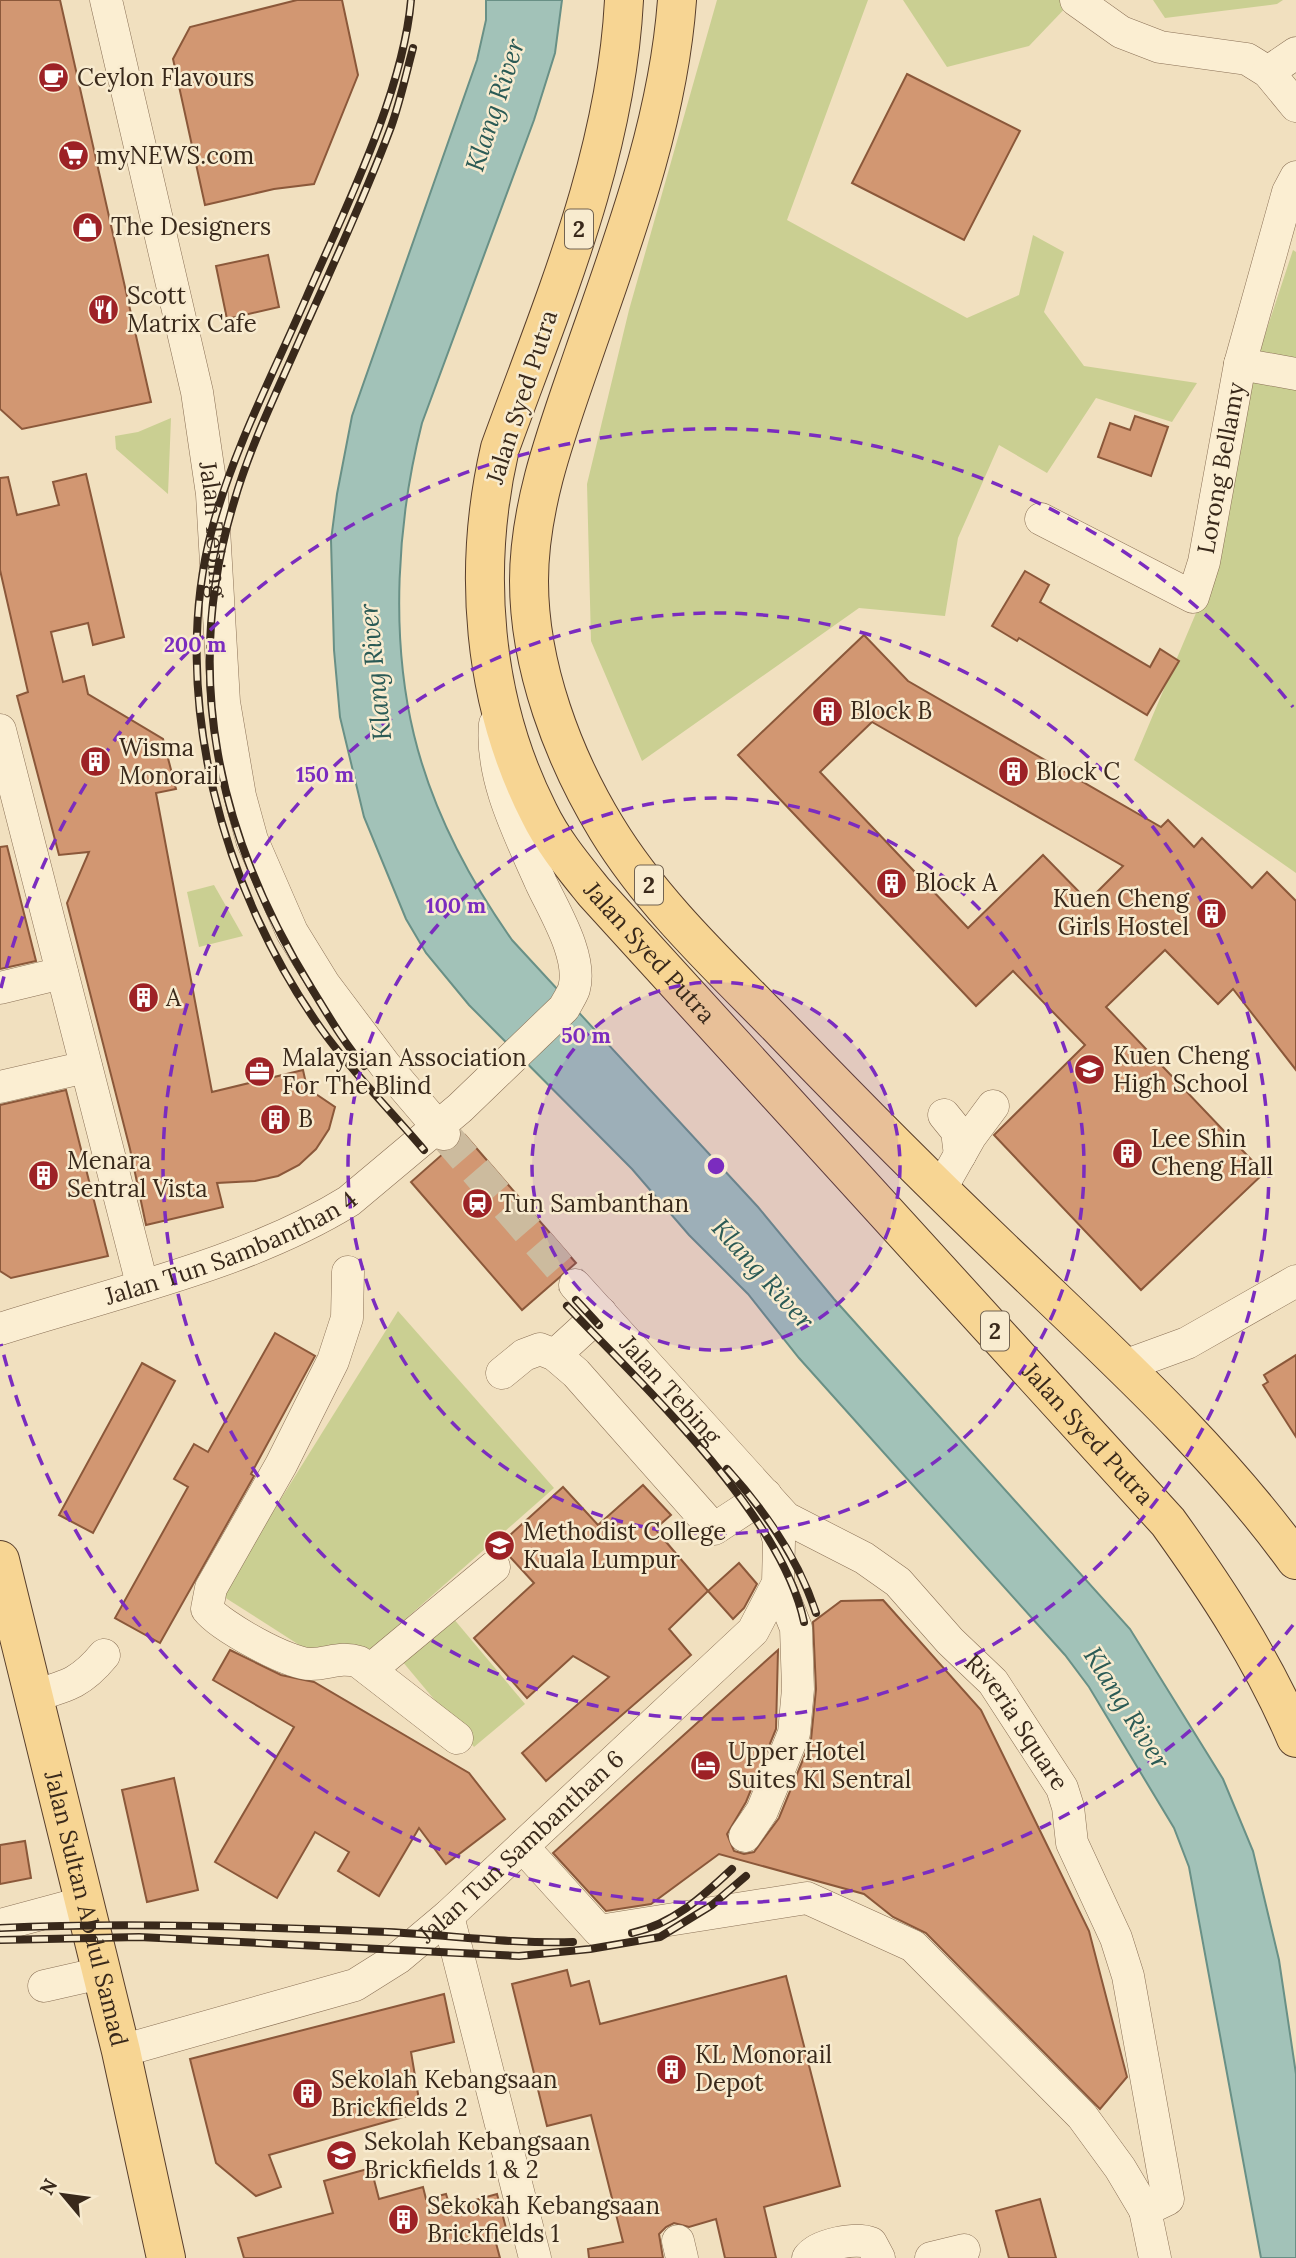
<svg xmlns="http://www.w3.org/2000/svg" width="1296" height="2258" font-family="Lora,serif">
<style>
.green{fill:#cacf92}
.water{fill:#a2c2b8;stroke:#699086;stroke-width:2}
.building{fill:#d29772;stroke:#8b583a;stroke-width:2;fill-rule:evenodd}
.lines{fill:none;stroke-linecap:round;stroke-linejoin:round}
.minor-tunnel{stroke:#ccbb9e;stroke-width:32;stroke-dasharray:32 16;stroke-linecap:butt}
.minor-casing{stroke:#8a7056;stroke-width:33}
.major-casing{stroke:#583e2b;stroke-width:40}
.minor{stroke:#fbeed2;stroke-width:32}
.major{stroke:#f7d593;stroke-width:38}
.rail-casing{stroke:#39291b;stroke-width:8}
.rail{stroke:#f8ebcf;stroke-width:5;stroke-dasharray:16;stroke-linecap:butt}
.ring{fill:none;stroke:#7b2cbf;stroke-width:3.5;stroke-dasharray:12 9}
.labels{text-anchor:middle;stroke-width:5;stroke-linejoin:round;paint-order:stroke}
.shield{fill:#f8ebcf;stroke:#726351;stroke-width:2}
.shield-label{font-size:23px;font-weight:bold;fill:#39291b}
.poi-label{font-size:24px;fill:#39291b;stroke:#f8ebcf;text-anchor:start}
.street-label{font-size:24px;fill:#39291b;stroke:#f8ebcf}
.water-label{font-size:26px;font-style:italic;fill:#2a5a55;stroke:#f8ebcf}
.centre{fill:#7b2cbf;stroke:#f8ebcf;stroke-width:3.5}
.ring-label{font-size:21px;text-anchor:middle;font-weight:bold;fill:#7b2cbf;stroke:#f8ebcf;stroke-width:5;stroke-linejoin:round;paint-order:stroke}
</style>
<rect width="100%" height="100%" fill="#f1e0bf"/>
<!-- green -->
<g class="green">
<polygon points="717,0 868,0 787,220 967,318 1019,295 1033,235 1064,252 1044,312 1084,366 1197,383 1172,422 1096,398 1047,473 999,445 958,538 945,616 859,608 642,761 591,641 587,484 629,310"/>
<polygon points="903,0 1073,0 1029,46 947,67"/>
<polygon points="1153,0 1283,0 1277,4 1165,18"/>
<polygon points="1293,250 1296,252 1296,873 1134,760 1196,613 1258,356"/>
<polygon points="171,418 168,494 116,449 115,436 138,432"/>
<polygon points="214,885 243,936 199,947 187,892"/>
<polygon points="398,1311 554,1488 367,1653 318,1657 221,1595"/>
<polygon points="453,1618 525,1704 474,1747 402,1661"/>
</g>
<!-- water -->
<path class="water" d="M486,0H562L555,53L534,120L422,423C397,521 390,636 414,735C432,809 469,879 512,940L758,1207L834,1299L1130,1629L1223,1779L1253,1851L1279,1960L1296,2074V2258H1261L1189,1867L1174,1828L1089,1687L1065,1655L799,1358L748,1294L689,1235L632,1169L469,1005L426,953L406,919L364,817L340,717L334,650L331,540L337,494L352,416L477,60L486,20Z"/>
<!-- building -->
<g class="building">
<polygon points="0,0 60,0 151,402 22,429 0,409"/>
<polygon points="297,0 342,0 358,75 314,184 274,189 205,205 173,59 190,27"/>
<polygon points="907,74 1020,131 964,240 852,183"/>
<polygon points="268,255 279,307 227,319 216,266"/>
<polygon points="1135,416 1168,427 1151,476 1098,457 1110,423 1130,430"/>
<polygon points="86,474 124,637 93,645 88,623 51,632 63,682 84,676 88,694 163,739 176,789 156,793 212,1092 303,1070 307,1088 335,1107 329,1129 316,1149 299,1165 278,1176 255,1181 217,1183 223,1207 146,1225 130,1149 67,903 89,852 59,855 17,696 28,692 0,570 0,478 8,477 17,515 59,505 53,482"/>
<polygon points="1025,571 1049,585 1040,602 1150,667 1160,649 1179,661 1147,715 1019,638 1017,641 992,626"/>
<path d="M864,635L908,681L1161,827L1168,820L1194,847L1202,838L1252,888L1267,872L1296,901V1070L1233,989L1218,1004L1165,950L1106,1007L1264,1173L1141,1290L994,1135L1085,1045L1013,971L976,1006L738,755ZM872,722L1071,836L1123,866L1088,901L1043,855L968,928L820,772Z"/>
<polygon points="7,846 36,961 0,969 0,847"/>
<polygon points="66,1090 108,1256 11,1278 0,1271 0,1105"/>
<polygon points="465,1135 576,1263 522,1310 411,1182 445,1152 456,1147"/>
<polygon points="275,1333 315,1356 251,1474 254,1476 160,1643 115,1618 188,1487 174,1479 194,1444 208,1452"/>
<polygon points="1296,1355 1296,1437 1263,1385 1268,1382 1264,1375"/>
<polygon points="142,1363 175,1381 93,1533 59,1515"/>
<polygon points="643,1485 671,1515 655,1529 708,1591 669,1629 691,1655 546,1781 522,1753 609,1677 573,1656 527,1698 474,1638 534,1583 499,1545 563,1487 598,1525"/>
<polygon points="739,1563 757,1584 744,1608 733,1619 708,1591"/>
<polygon points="883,1600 981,1710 1089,1931 1127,2077 1100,2109 926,1933 893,1917 864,1894 719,1854 651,1904 606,1911 553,1853 778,1650 776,1729 746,1802 727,1834 734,1851 744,1854 754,1852 779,1818 811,1740 816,1689 813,1622 841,1601"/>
<polygon points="230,1650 281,1675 314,1682 469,1773 505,1819 446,1864 419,1828 379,1896 338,1871 349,1852 315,1832 277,1898 215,1862 294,1727 213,1680"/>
<polygon points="174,1778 198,1890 147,1902 122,1790"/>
<polygon points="25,1841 31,1878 0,1884 0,1845"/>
<polygon points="567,1970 571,1986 589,1981 600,2024 786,1976 840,2186 764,2207 776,2258 725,2258 716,2219 689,2227 674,2223 666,2227 659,2234 663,2258 589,2258 588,2249 623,2242 591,2115 547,2126 512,1984"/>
<polygon points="444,1994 454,2042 411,2052 421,2112 269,2155 281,2187 256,2196 216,2163 190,2059"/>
<polygon points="371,2168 379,2199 423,2187 426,2199 446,2194 450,2207 497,2194 506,2228 493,2232 500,2258 244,2258 238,2238 333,2213 324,2181"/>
<polygon points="1040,2199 1056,2258 1009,2258 996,2211"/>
</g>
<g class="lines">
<!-- minor-tunnel -->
<polyline class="minor-tunnel" points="444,1134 575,1285"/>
<defs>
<g id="minor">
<path id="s1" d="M106,0L197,392L212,494L224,702L240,796L252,840L292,932L324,984L385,1065L444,1134"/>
<polyline points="1076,0 1121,32 1160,47 1247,59 1268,72 1296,106"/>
<polyline points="1268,72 1296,53"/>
<polyline points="1240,364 1296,374"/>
<path id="s2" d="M1041,519L1193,597L1204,562L1240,364L1288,192L1296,177"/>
<polyline points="0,730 142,1284"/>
<polyline points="0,988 62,973"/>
<polyline points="0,1087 86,1067"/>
<polyline points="944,1115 957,1131 960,1155"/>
<polyline points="940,1190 970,1137 993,1106"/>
<path d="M348,1272L347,1318L333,1361L281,1465L211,1588L207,1609C220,1626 290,1665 311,1664C329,1664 340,1656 359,1662L457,1738"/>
<path id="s3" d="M575,1285L786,1518L864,1558L898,1582L950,1641L993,1682L1062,1788L1068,1807L1072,1843L1116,1938L1128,1976L1168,2199L1145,2210L1155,2258"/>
<path id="s4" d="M0,1329C113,1293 249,1263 349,1201L460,1108L564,1008C567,1002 572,995 574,989C583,957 554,911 541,883C520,835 490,778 495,724"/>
<polyline points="555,1355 601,1313"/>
<polyline points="1124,1366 1187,1343 1296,1281"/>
<polyline points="502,1373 524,1355 540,1349 555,1355 576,1373 714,1529 766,1495"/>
<polyline points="370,1670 494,1567"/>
<path d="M33,1696C67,1686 81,1683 104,1655"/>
<polyline points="745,1836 762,1811 794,1733 798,1689 796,1628 778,1583"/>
<polyline points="523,1847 599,1931 807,1898 913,1946 1082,2116 1120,2168 1145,2210"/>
<polyline points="448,1916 535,2258"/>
<polyline points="0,1925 82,1903"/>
<polyline points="44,1986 101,1973"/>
<path id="s5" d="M121,2051L355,1985L398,1958L448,1916L753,1631L778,1583L779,1541L767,1500"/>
<polyline points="678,2241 682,2258"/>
<path d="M808,2258C818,2244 856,2237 871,2243L879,2258"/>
<polyline points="931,2258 964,2250"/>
</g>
<g id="major">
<path id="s6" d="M624,0C616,157 553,302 500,448C472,569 482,701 539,813C553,842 574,867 594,892L1168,1522C1217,1590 1263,1660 1296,1738"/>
<path d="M677,0C668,123 624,238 584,353C559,426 529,503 529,581C529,666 563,757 607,829C654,906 724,970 786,1034C862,1113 940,1191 1019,1266C1116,1359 1217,1451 1296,1560"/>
<path id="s7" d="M0,1560L121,2051L166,2258"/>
</g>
</defs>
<!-- minor casing -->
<use href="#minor" class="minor-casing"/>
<!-- major casing -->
<use href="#major" class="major-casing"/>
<!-- minor -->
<use href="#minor" class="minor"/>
<!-- major -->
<use href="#major" class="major"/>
<defs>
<g id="rail">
<path d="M411,0C403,93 345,209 307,296C274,372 234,448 212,529C168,695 223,893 322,1030C352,1072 390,1110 424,1150"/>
<path d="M364,1066C344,1043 328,1015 312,989C218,837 181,676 234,502C250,446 277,392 300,339C331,269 364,199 391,127C400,102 406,74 413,48"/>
<polyline points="576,1300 599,1325"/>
<path d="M567,1306C642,1385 782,1515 804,1622"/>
<path d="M727,1469C766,1512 798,1558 816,1613"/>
<path d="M0,1928C129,1922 259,1927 388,1932C450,1935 511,1944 573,1942"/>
<path d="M632,1933C673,1924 702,1897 732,1869"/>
<polyline points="0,1940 139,1937 519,1956 590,1949 660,1937 712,1905 746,1876"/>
</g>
</defs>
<!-- rail casing -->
<use href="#rail" class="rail-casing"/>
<!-- rail -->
<use href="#rail" class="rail"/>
</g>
<!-- distance rings -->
<circle cx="716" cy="1166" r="184" fill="#7b2cbf" fill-opacity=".12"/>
<g class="ring">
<circle cx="716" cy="1166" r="184"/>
<circle cx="716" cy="1166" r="368"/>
<circle cx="716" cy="1166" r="553"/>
<path d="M1293 1625A737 737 0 0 1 1 1344M1 988A737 737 0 0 1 1293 707"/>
</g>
<!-- icons -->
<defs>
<symbol id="cafe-disc" viewBox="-11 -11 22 22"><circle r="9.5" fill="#9d2226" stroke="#f8ebcf"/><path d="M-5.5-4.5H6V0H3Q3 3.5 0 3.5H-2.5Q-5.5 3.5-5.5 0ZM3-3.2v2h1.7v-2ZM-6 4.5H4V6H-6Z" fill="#fff"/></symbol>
<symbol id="supermarket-disc" viewBox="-11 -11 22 22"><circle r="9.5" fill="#9d2226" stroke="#f8ebcf"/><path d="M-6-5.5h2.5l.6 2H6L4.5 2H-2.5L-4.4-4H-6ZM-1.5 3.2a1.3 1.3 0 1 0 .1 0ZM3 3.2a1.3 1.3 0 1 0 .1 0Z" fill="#fff"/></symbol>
<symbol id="shop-disc" viewBox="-11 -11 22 22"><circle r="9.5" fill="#9d2226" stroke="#f8ebcf"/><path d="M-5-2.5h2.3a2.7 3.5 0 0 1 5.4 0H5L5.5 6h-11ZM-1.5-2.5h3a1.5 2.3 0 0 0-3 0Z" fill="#fff"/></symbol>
<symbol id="restaurant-disc" viewBox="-11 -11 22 22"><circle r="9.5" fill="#9d2226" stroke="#f8ebcf"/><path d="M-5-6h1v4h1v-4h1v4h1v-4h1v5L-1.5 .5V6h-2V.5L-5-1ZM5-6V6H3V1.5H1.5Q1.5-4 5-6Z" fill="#fff"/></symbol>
<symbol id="building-disc" viewBox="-11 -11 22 22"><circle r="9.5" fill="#9d2226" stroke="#f8ebcf"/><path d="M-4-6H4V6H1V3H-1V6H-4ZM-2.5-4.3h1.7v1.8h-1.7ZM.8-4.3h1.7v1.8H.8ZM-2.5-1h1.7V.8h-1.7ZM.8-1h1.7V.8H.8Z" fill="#fff"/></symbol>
<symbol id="school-disc" viewBox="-11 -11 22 22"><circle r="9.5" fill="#9d2226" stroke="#f8ebcf"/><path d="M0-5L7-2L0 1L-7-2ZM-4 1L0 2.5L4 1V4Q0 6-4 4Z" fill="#fff"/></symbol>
<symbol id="office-disc" viewBox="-11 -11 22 22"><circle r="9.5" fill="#9d2226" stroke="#f8ebcf"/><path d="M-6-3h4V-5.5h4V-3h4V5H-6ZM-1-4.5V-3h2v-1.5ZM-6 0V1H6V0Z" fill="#fff"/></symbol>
<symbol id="station-disc" viewBox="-11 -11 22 22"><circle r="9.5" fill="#9d2226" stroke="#f8ebcf"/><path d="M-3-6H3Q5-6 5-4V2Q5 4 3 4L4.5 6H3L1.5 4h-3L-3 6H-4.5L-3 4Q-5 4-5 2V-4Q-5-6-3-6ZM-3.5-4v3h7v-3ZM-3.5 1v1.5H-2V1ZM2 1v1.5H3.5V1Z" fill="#fff"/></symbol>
<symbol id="university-disc" viewBox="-11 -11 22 22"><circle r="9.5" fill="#9d2226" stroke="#f8ebcf"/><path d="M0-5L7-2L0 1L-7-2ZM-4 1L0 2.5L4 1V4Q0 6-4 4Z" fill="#fff"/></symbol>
<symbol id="hotel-disc" viewBox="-11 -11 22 22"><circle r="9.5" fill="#9d2226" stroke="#f8ebcf"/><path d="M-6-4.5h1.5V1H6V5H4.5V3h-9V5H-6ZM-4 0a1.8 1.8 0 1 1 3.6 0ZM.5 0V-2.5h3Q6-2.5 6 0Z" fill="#fff"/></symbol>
</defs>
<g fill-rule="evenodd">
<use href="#cafe-disc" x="36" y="60" width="35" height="35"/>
<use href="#supermarket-disc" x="56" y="138" width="35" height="35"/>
<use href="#shop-disc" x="70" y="210" width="35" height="35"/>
<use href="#restaurant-disc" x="86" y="292" width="35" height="35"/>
<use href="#building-disc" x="810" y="694" width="35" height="35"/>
<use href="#building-disc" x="78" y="744" width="35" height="35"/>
<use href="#building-disc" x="996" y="754" width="35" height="35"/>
<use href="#building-disc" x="874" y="866" width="35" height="35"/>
<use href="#building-disc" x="1194" y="896" width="35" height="35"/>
<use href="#building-disc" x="126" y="980" width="35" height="35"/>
<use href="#school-disc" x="1072" y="1052" width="35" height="35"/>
<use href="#office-disc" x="242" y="1054" width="35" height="35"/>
<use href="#building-disc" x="258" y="1102" width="35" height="35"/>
<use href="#building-disc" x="1110" y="1136" width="35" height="35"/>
<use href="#building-disc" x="26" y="1158" width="35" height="35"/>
<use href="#station-disc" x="460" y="1186" width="35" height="35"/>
<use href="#university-disc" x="482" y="1528" width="35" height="35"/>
<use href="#hotel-disc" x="688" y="1748" width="35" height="35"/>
<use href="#building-disc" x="654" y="2052" width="35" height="35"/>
<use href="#building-disc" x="290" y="2076" width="35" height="35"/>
<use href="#school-disc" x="324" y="2138" width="35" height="35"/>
<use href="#building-disc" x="386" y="2202" width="35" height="35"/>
</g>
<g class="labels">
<!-- shield labels -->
<g class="shield">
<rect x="565" y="209.5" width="28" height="39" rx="5"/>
<rect x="635" y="865.5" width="28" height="39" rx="5"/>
<rect x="981" y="1311.5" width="28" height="39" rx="5"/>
</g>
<g class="shield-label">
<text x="579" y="237">2</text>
<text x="649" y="893">2</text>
<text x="995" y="1339">2</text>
</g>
<!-- poi labels -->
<g class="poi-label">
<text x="77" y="86">Ceylon Flavours</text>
<text x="96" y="164">myNEWS.com</text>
<text x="111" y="235">The Designers</text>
<text x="127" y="304">Scott<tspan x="127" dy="28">Matrix Cafe</tspan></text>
<text x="850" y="719">Block B</text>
<text x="119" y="756">Wisma<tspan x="119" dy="28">Monorail</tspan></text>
<text x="1036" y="780">Block C</text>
<text x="915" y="891">Block A</text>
<text x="1189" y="907" text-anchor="end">Kuen Cheng<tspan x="1189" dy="28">Girls Hostel</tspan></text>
<text x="166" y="1006">A</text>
<text x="1113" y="1064">Kuen Cheng<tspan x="1113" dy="28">High School</tspan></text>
<text x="282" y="1066">Malaysian Association<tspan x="282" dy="28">For The Blind</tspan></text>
<text x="298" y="1127">B</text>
<text x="1151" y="1147">Lee Shin<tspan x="1151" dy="28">Cheng Hall</tspan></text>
<text x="67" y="1169">Menara<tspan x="67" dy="28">Sentral Vista</tspan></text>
<text x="500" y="1212">Tun Sambanthan</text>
<text x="523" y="1540">Methodist College<tspan x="523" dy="28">Kuala Lumpur</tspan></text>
<text x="728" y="1760">Upper Hotel<tspan x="728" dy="28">Suites Kl Sentral</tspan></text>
<text x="695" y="2063">KL Monorail<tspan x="695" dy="28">Depot</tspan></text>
<text x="331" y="2088">Sekolah Kebangsaan<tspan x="331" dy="28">Brickfields 2</tspan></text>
<text x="364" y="2150">Sekolah Kebangsaan<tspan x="364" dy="28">Brickfields 1 &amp; 2</tspan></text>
<text x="427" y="2214">Sekokah Kebangsaan<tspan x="427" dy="28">Brickfields 1</tspan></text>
</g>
<!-- street labels -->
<g class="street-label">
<text transform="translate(522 397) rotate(-72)" y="8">Jalan Syed Putra</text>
<text dy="8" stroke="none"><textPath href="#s2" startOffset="303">Lorong Bellamy</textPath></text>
<text dy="8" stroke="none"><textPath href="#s1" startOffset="541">Jalan Tebing</textPath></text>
<text dy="8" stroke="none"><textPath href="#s6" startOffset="1020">Jalan Syed Putra</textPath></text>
<text dy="8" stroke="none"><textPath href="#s4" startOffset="245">Jalan Tun Sambanthan 4</textPath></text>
<text dy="8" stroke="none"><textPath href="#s3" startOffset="142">Jalan Tebing</textPath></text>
<text dy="8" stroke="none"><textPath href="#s6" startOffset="1671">Jalan Syed Putra</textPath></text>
<text dy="8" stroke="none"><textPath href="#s3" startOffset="628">Riveria Square</textPath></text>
<text dy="8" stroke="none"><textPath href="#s5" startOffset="460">Jalan Tun Sambanthan 6</textPath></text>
<text dy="8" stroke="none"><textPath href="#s7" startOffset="359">Jalan Sultan Abdul Samad</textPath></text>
</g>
<!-- water labels -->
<g class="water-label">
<text transform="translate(495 105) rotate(-72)" y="9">Klang River</text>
<text transform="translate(375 672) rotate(-96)" y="9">Klang River</text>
<text transform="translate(763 1274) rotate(48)" y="9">Klang River</text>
<text transform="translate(1127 1708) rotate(58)" y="9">Klang River</text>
</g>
</g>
<circle cx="716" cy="1166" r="10" class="centre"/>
<g class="ring-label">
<text x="195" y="652">200 m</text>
<text x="325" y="782">150 m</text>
<text x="456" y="913">100 m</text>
<text x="586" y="1043">50 m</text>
</g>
<!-- north arrow -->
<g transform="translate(63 2195) rotate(299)" stroke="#f8ebcf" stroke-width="5" paint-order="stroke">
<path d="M0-5L12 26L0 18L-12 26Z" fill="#39291b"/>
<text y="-10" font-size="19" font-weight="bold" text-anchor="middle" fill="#39291b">N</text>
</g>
</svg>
